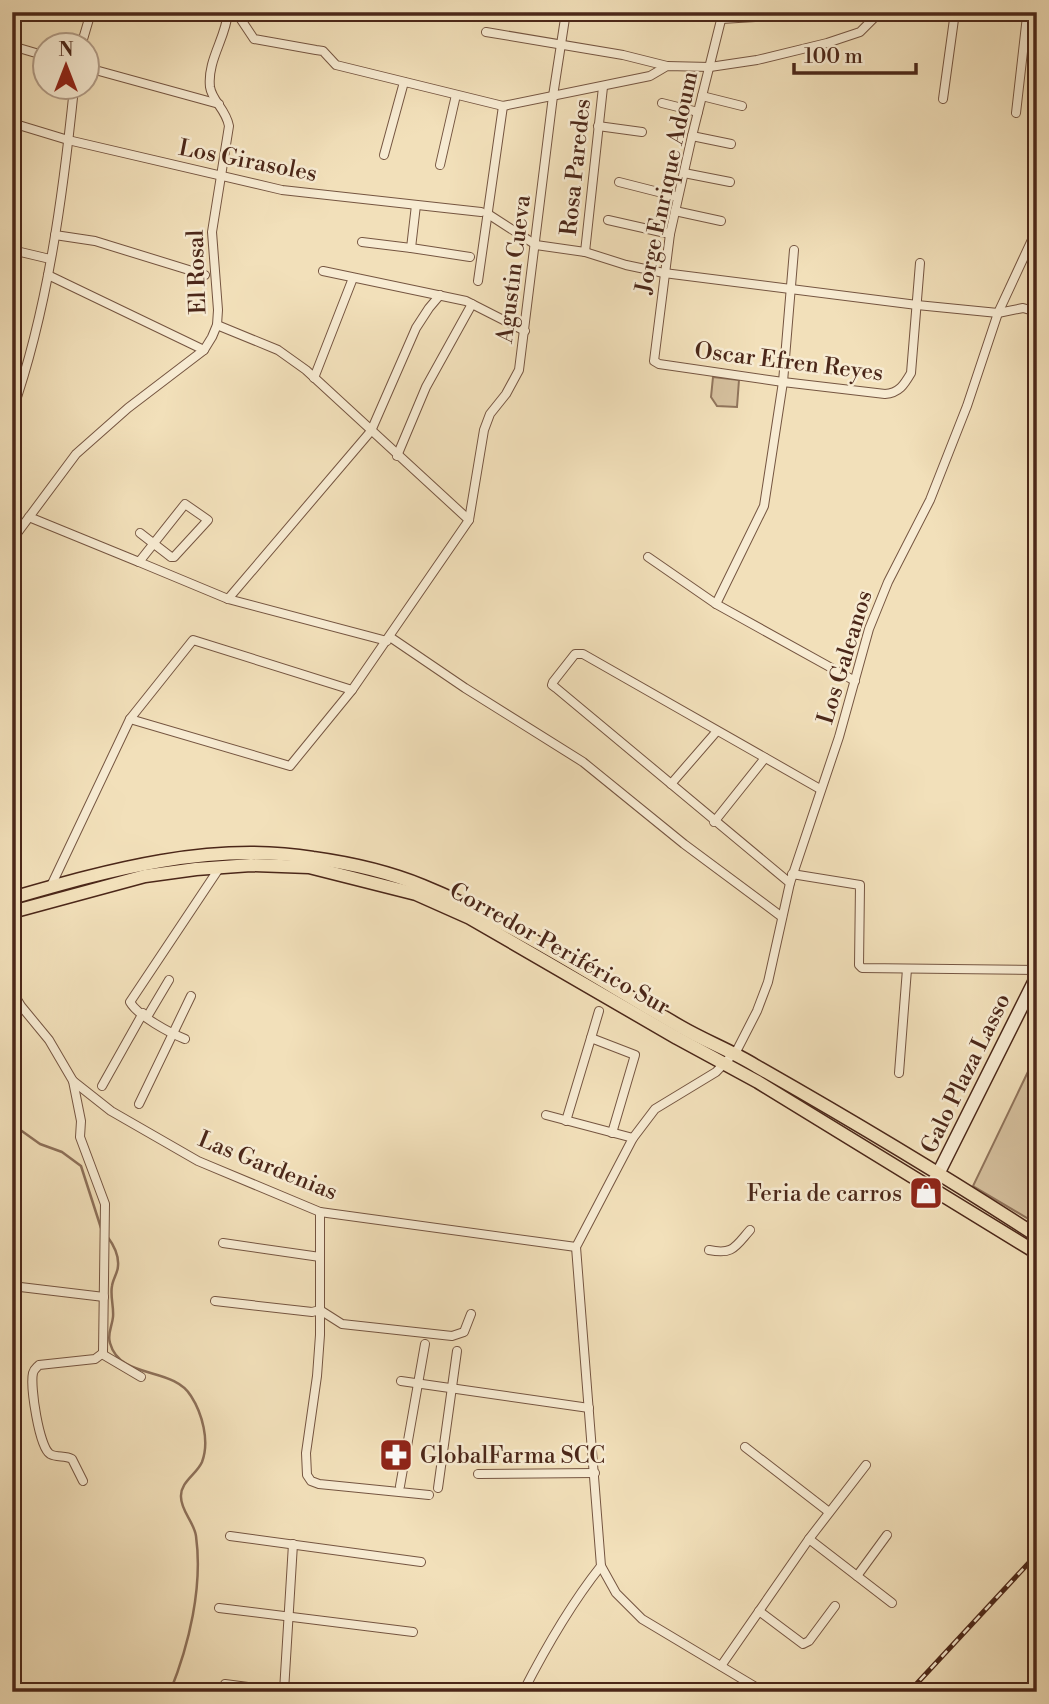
<svg xmlns="http://www.w3.org/2000/svg" width="1049" height="1704" font-family="'Libre Bodoni',serif">
<style>
.green{fill:#d6c19f;stroke:#90745c;stroke-width:2}
.lines{fill:none;stroke-linecap:round;stroke-linejoin:round}
.stream{stroke:#8d7059;stroke-width:2.5}
.street-casing{stroke:#755541;stroke-width:10}
.secondary-casing{stroke:#4b2719;stroke-width:15}
.primary-casing{stroke:#4b2719;stroke-width:15}
.street{stroke:#f7ebd2;stroke-width:8}
.secondary{stroke:#f7ebd2;stroke-width:12}
.primary{stroke:#f2e0ba;stroke-width:12}
.rail-casing{stroke:#4b2719;stroke-width:5}
.rail{stroke:#f7ebd2;stroke-width:2.5;stroke-dasharray:8;stroke-linecap:butt}
.labels{text-anchor:middle;stroke-width:5;stroke-linejoin:round;paint-order:stroke}
.street-label{font-size:23px;fill:#4b2719;stroke:#f7ebd2}
.poi-label{font-size:23px;fill:#4b2719;stroke:#f7ebd2;text-anchor:end}
</style>
<rect width="100%" height="100%" fill="#f2e0ba"/>
<filter id="stains"><feTurbulence type="fractalNoise" baseFrequency=".00286" numOctaves="4"/><feColorMatrix values="0 0 0 0 .2 0 0 0 0 .09 0 0 0 0 .02 0 0 0 .5 -.17"/></filter>
<radialGradient id="worn" r=".72"><stop offset=".6" stop-color="#630" stop-opacity="0"/><stop offset="1" stop-color="#630" stop-opacity=".3"/></radialGradient>
<!-- green -->
<g class="green">
<polygon points="713,377 739,380 737,407 717,406 711,397"/>
<polygon points="1037,1053 1037,1224 973,1186"/>
</g>
<g class="lines">
<!-- stream -->
<g class="stream">
<polyline points="12,1124 40,1144 62,1152 81,1166 101,1228"/>
<path d="M107,1236C113,1244 119,1256 118,1266C118,1272 113,1279 112,1286C110,1296 114,1307 113,1317C112,1327 107,1334 110,1343C120,1380 173,1366 191,1396C202,1413 210,1441 202,1462C197,1474 180,1482 181,1497C181,1511 194,1522 196,1536C203,1587 189,1645 170,1692"/>
</g>
<defs>
<g id="street">
<polyline points="652,12 674,17"/>
<path d="M723,12L692,136L670,234L654,361L659,364L783,382L885,394C899,393 904,385 911,373L920,263"/>
<polyline points="1000,12 1037,16"/>
<polyline points="238,15 254,39 316,50 323,51 336,65 503,106 650,76 667,66 710,67 757,60 827,43 860,32 877,15 883,12"/>
<polyline points="721,19 837,12"/>
<polyline points="486,32 623,55 667,66"/>
<polyline points="12,46 46,56"/>
<polyline points="81,46 91,12"/>
<polyline points="88,68 219,104"/>
<polyline points="702,96 742,106"/>
<polyline points="943,99 955,12"/>
<polyline points="662,103 698,112"/>
<polyline points="1016,113 1027,16"/>
<polyline points="12,123 68,140 282,190 481,212"/>
<polyline points="598,126 642,132"/>
<polyline points="692,136 731,144"/>
<polyline points="384,155 404,82"/>
<polyline points="440,165 456,95"/>
<polyline points="684,173 730,182"/>
<polyline points="619,182 678,197"/>
<polyline points="416,205 411,248 470,257"/>
<polyline points="675,211 721,221"/>
<polyline points="488,214 536,245 585,252 626,265 664,273 917,305 998,313 1023,308 1037,312"/>
<polyline points="608,220 670,234"/>
<polyline points="55,235 95,241 205,275"/>
<polyline points="362,242 411,248"/>
<polyline points="12,250 50,259"/>
<polyline points="585,252 603,87"/>
<polyline points="323,271 466,301 525,331"/>
<polyline points="48,275 204,350"/>
<polyline points="478,281 503,106"/>
<polyline points="217,325 278,350 306,370 469,520"/>
<polyline points="314,378 353,278"/>
<path d="M12,412C48,309 63,195 74,88"/>
<polyline points="397,456 426,387 472,304"/>
<polyline points="29,517 139,562 185,504 208,520 174,557 171,557 140,533"/>
<path d="M12,540L76,454L128,408L204,350L212,337L217,325L218,310L212,232L229,126C226,109 212,101 210,87C207,60 226,38 228,12"/>
<polyline points="648,557 716,604 855,681"/>
<polyline points="139,562 228,599 387,641"/>
<polyline points="228,599 371,431 416,328 429,308 440,295"/>
<polyline points="716,604 764,506 783,382 794,250"/>
<polyline points="390,637 465,688 583,762 684,844 782,917"/>
<polyline points="130,719 290,766 352,690"/>
<polyline points="671,784 717,731"/>
<polyline points="714,822 765,758"/>
<polyline points="792,874 860,885 859,965 862,968 1037,970"/>
<polyline points="790,883 556,688 552,685 553,682 575,654 583,654 820,789"/>
<polyline points="50,888 130,719 193,640 352,690 469,520 484,430 490,414 506,394 519,370 553,96 566,12"/>
<polyline points="12,991 21,1006 49,1040 73,1081 111,1111 198,1161 320,1212 576,1247"/>
<polyline points="147,1017 169,980"/>
<polyline points="591,1038 599,1011"/>
<path d="M185,1039C170,1033 138,1016 130,1002L220,867"/>
<polyline points="899,1073 907,969"/>
<path d="M73,1081L81,1121L80,1137L105,1204L103,1353L95,1359L39,1365C36,1368 34,1369 33,1373C30,1386 39,1447 50,1454C57,1458 65,1455 72,1459L83,1481"/>
<polyline points="102,1086 143,1013"/>
<polyline points="139,1104 191,996"/>
<polyline points="546,1115 633,1138"/>
<polyline points="566,1121 591,1038 635,1055 612,1133"/>
<polyline points="320,1212 320,1335 317,1376 306,1453 307,1475 311,1481 319,1484 429,1495"/>
<polyline points="223,1243 320,1257"/>
<path d="M709,1250C733,1255 735,1247 750,1230"/>
<polyline points="12,1286 104,1297"/>
<polyline points="215,1301 312,1312 320,1310 342,1324 452,1336 464,1332 471,1314"/>
<polyline points="102,1354 141,1377"/>
<polyline points="401,1381 589,1408"/>
<polyline points="745,1447 829,1512"/>
<polyline points="478,1474 595,1473"/>
<polyline points="400,1486 425,1344"/>
<polyline points="438,1488 457,1351"/>
<polyline points="230,1536 421,1562"/>
<polyline points="809,1539 892,1603"/>
<polyline points="601,1566 616,1593 642,1619 764,1692"/>
<polyline points="857,1576 887,1535"/>
<polyline points="219,1608 413,1632"/>
<polyline points="759,1611 803,1644 809,1641 835,1606"/>
<polyline points="721,1666 809,1539 866,1465"/>
<polyline points="225,1684 288,1692"/>
<polyline points="284,1691 293,1544"/>
<path d="M523,1692C546,1647 570,1605 601,1566L576,1247L633,1138L655,1109L716,1072L737,1050L757,1011L768,982L790,883L839,737L869,629L888,582L930,500L967,406L998,313L1037,229"/>
</g>
<polyline id="secondary" points="931,1188 1037,976"/>
<g id="primary">
<path d="M12,898C109,870 212,841 313,858C349,863 389,872 423,886C514,923 596,978 681,1027C705,1041 732,1051 756,1066C851,1120 945,1176 1037,1236"/>
<polyline points="12,912 145,876 196,869 251,865 309,867 416,894 470,918 677,1038 758,1082 1037,1253"/>
</g>
</defs>
<!-- street casing -->
<use href="#street" class="street-casing"/>
<!-- secondary casing -->
<use href="#secondary" class="secondary-casing"/>
<!-- primary casing -->
<use href="#primary" class="primary-casing"/>
<!-- street -->
<use href="#street" class="street"/>
<!-- secondary -->
<use href="#secondary" class="secondary"/>
<!-- primary -->
<use href="#primary" class="primary"/>
<defs>
<polyline id="rail" points="909,1692 1037,1554"/>
</defs>
<!-- rail casing -->
<use href="#rail" class="rail-casing"/>
<!-- rail -->
<use href="#rail" class="rail"/>
</g>
<!-- icons -->
<defs>
<symbol id="shop-square" viewBox="-11 -11 22 22"><rect x="-9" y="-9" width="18" height="18" rx="4" fill="#8f2418" stroke="#f7ebd2"/><path d="M-5-2.5h2.3a2.7 3.5 0 0 1 5.4 0H5L5.5 6h-11ZM-1.5-2.5h3a1.5 2.3 0 0 0-3 0Z" fill="#fff"/></symbol>
<symbol id="pharmacy-square" viewBox="-11 -11 22 22"><rect x="-9" y="-9" width="18" height="18" rx="4" fill="#8f2418" stroke="#f7ebd2"/><path d="M-2-6h4v4h4v4h-4v4h-4v-4h-4v-4h4Z" fill="#fff"/></symbol>
</defs>
<g fill-rule="evenodd">
<use href="#shop-square" x="907" y="1174" width="38" height="38"/>
<use href="#pharmacy-square" x="377" y="1436" width="38" height="38"/>
</g>
<g class="labels">
<!-- street labels -->
<g class="street-label">
<text transform="translate(248 160) rotate(11)" y="8">Los Girasoles</text>
<text transform="translate(575 167) rotate(-84)" y="8">Rosa Paredes</text>
<text transform="translate(666 182) rotate(-78)" y="8">Jorge Enrique Adoum</text>
<text transform="translate(513 269) rotate(-83)" y="8">Agustin Cueva</text>
<text transform="translate(196 272) rotate(-92)" y="8">El Rosal</text>
<text transform="translate(789 361) rotate(7)" y="8">Oscar Efren Reyes</text>
<text transform="translate(844 657) rotate(-73)" y="8">Los Galeanos</text>
<text transform="translate(560 948) rotate(29)" y="8">Corredor Periférico Sur</text>
<text transform="translate(965 1073) rotate(-64)" y="8">Galo Plaza Lasso</text>
<text transform="translate(268 1165) rotate(22)" y="8">Las Gardenias</text>
</g>
<!-- poi labels -->
<g class="poi-label">
<text x="902" y="1201">Feria de carros</text>
<text x="420" y="1463" text-anchor="start">GlobalFarma SCC</text>
</g>
</g>
<!-- margin -->
<rect width="1049" height="1704" fill="none" stroke="#f2e0ba" stroke-width="42"/>
<rect x="14" y="14" width="1021" height="1676" fill="none" stroke="#4b2719" stroke-width="3.5"/>
<rect x="21" y="21" width="1007" height="1662" fill="none" stroke="#4b2719" stroke-width="2"/>
<!-- north arrow -->
<g transform="translate(66 66)"><circle r="33" fill="#f7ebd2" stroke="#b29d88" stroke-width="2"/>
<path d="M0-5L12 26L0 18L-12 26Z" fill="#8f2418"/>
<text y="-10" font-size="19" font-weight="bold" text-anchor="middle" fill="#4b2719">N</text>
</g>
<!-- scale -->
<path d="M794 63v10h122v-10" fill="none" stroke="#4b2719" stroke-width="3.5"/>
<text x="804" y="63" font-size="21" fill="#4b2719" stroke="#f7ebd2" stroke-width="5" paint-order="stroke">100 m</text>
<rect width="100%" height="100%" filter="url(#stains)"/>
<rect width="100%" height="100%" fill="url(#worn)"/>
</svg>
